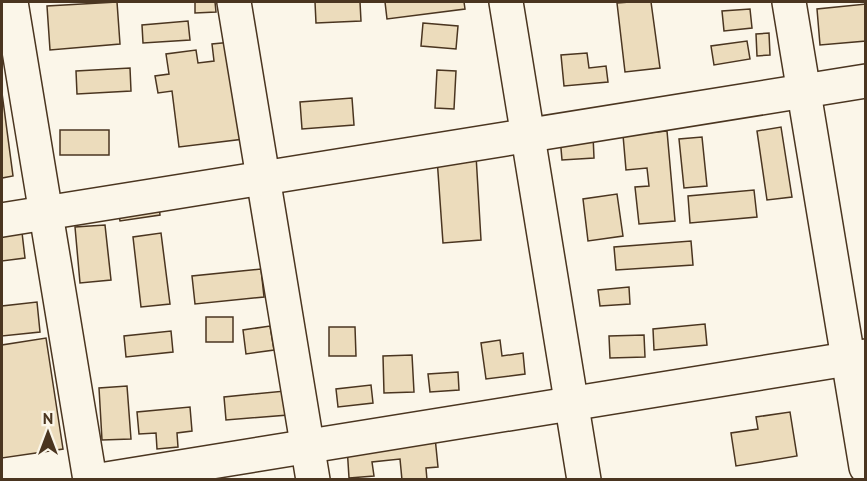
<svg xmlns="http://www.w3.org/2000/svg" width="867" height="481" font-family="'PT Sans',sans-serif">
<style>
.building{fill:#ecdcbc;stroke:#4a3520;stroke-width:1.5}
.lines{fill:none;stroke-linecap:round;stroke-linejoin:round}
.minor-casing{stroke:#4a3520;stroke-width:36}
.major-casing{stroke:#4a3520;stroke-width:36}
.minor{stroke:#fbf6e9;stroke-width:33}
.major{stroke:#fbf6e9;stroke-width:33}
</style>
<rect width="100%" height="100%" fill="#fbf6e9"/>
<!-- building -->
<g class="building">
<polygon points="117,2 120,44 50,50 47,6"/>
<polygon points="195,2 215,2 216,12 195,13"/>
<polygon points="315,2 360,2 361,21 316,23"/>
<polygon points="385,2 464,2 465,9 387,19"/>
<polygon points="630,2 651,2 660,68 625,72 617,3"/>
<polygon points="866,4 866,41 820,45 817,9"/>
<polygon points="750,9 752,28 724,31 722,11"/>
<polygon points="188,21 190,40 143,43 142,25"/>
<polygon points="423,23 458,26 456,49 421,46"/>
<polygon points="769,33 770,55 757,56 756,34"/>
<polygon points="747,41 750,59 714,65 711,46"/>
<polygon points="232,42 244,139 179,147 172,91 158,93 155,76 169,74 166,54 196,50 198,63 214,61 212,44"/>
<polygon points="587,53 589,68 606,66 608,82 564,86 561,55"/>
<polygon points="130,68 131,91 77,94 76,71"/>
<polygon points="437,70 456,71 454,109 435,108"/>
<polygon points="2,93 13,176 2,178"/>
<polygon points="352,98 354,125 302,129 300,102"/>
<polygon points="781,127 792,197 767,200 757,131"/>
<rect x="60" y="130" width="49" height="25"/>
<polygon points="667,131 675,221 639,224 635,187 649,186 647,168 626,170 623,135"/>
<polygon points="593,135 594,158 562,160 560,137"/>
<polygon points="702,137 707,186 684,188 679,139"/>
<polygon points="476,155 481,240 443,243 437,158"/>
<polygon points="754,190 757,217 690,223 688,196"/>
<polygon points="617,194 623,236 588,241 583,199"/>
<polygon points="158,196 160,215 120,221 117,202"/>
<polygon points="21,224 25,258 2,261 2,226"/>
<polygon points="105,225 111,280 80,283 75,227"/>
<polygon points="161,233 170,304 141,307 133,237"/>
<polygon points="691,241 693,265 616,270 614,247"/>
<polygon points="261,269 264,297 195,304 192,276"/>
<polygon points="629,287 630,304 600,306 598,290"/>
<polygon points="37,302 40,332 2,336 2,306"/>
<rect x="206" y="317" width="27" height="25"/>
<polygon points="705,324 707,345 654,350 653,329"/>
<polygon points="270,326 274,350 246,354 243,330"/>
<polygon points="329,327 355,327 356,356 329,356"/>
<polygon points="171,331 173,352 126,357 124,336"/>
<polygon points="644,335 645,357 610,358 609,336"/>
<polygon points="46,338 63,449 2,458 2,345"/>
<polygon points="500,340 502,356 523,353 525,374 486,379 481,343"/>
<polygon points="412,355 414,392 384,393 383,356"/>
<polygon points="458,372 459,390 430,392 428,374"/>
<polygon points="371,385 373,403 338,407 336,389"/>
<polygon points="127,386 131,439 102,440 99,388"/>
<polygon points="285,391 288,415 226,420 224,397"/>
<polygon points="190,407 192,431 177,433 178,447 157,449 156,433 139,434 137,412"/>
<polygon points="790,412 797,456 736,466 731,433 758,429 756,417"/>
<polygon points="435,437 438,467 426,468 427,480 402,480 400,459 372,462 374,476 349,478 347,446"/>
</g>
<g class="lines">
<defs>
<g id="minor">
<polyline points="11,2 90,480"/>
<polyline points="234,2 313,480"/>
<polyline points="789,2 866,467"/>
<polyline points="2,220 866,81"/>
<polyline points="100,480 866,356"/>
</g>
<polyline id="major" points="506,2 584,480"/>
</defs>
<!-- minor casing -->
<use href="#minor" class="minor-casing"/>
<!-- major casing -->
<use href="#major" class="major-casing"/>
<!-- minor -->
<use href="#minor" class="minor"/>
<!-- major -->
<use href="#major" class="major"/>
</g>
<!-- border -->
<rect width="867" height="481" fill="none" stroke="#4a3520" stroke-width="6"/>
<!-- north arrow -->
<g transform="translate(48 433)" stroke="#fbf6e9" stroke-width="4.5" paint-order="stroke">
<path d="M0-4.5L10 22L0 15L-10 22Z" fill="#4a3520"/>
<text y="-9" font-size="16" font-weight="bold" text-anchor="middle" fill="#4a3520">N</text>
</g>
</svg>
